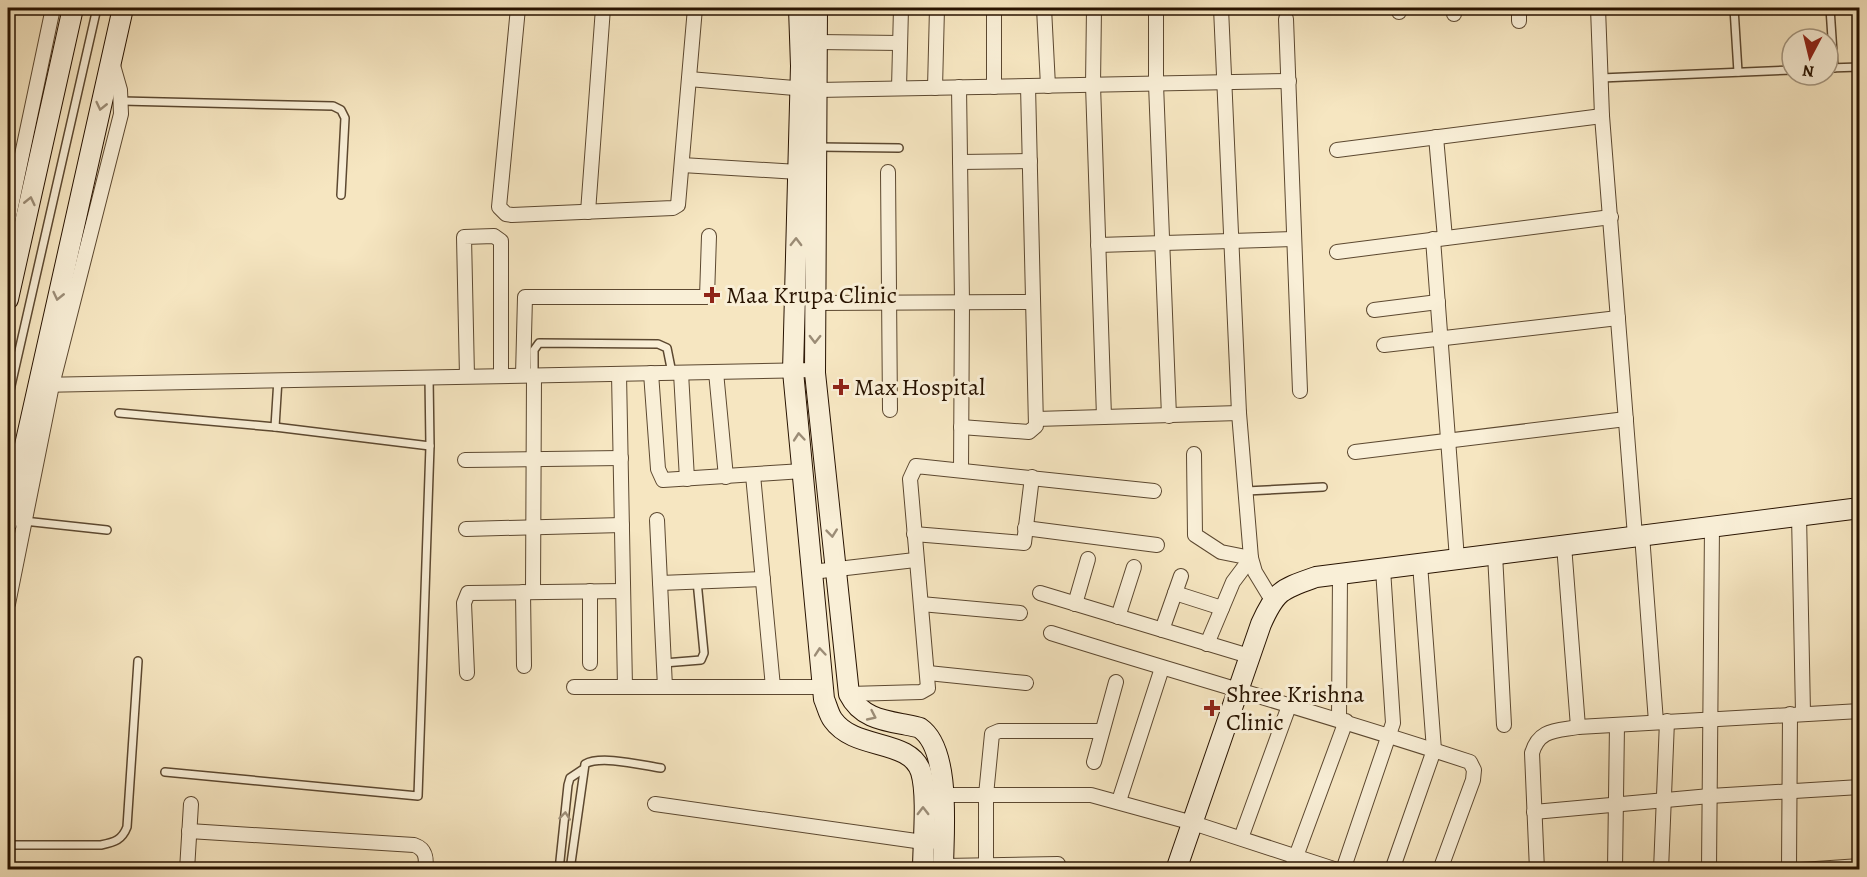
<svg xmlns="http://www.w3.org/2000/svg" width="1867" height="877" font-family="Alegreya,serif">
<style>
.lines{fill:none;stroke-linecap:round;stroke-linejoin:round}
.lane-casing{stroke:#5c4830;stroke-width:10}
.street-casing{stroke:#5c4830;stroke-width:16}
.secondary-casing{stroke:#281300;stroke-width:22}
.lane{stroke:#f9efd7;stroke-width:7}
.street{stroke:#f9efd7;stroke-width:14}
.secondary{stroke:#f9efd7;stroke-width:20}
.oneway{stroke:#9b8c76}
.poi-dot{fill:#8f2418;stroke:#f9efd7;stroke-width:2}
.labels{text-anchor:middle;stroke-width:6;stroke-linejoin:round;paint-order:stroke}
.poi-label{font-size:24px;fill:#281300;stroke:#f9efd7;text-anchor:start}
</style>
<rect width="100%" height="100%" fill="#f6e6c1"/>
<filter id="stains"><feTurbulence type="fractalNoise" baseFrequency=".00333" numOctaves="4"/><feColorMatrix values="0 0 0 0 .2 0 0 0 0 .09 0 0 0 0 .02 0 0 0 .5 -.17"/></filter>
<radialGradient id="worn" r=".72"><stop offset=".6" stop-color="#630" stop-opacity="0"/><stop offset="1" stop-color="#630" stop-opacity=".3"/></radialGradient>
<g class="lines">
<defs>
<g id="lane">
<polyline points="1734,8 1738,72"/>
<polyline points="1830,8 1834,68"/>
<polyline points="1828,68 1860,67"/>
<polyline points="1601,78 1792,70"/>
<polyline points="122,101 333,106 341,110 345,118 341,195"/>
<polyline points="818,147 899,148"/>
<polyline points="534,375 534,350 539,343 658,344 667,348 672,373"/>
<polyline points="8,399 97,8"/>
<polyline points="119,413 275,427 430,446"/>
<polyline points="275,427 278,379"/>
<polyline points="1246,491 1323,487"/>
<polyline points="24,521 107,530"/>
<polyline points="664,663 701,660 704,653 697,581"/>
<polyline points="165,772 418,796 430,446 429,377"/>
<path d="M8,845H101C115,842 122,840 127,827L138,661"/>
<polyline points="559,870 568,785 570,778 582,770"/>
<path d="M570,870L585,764C601,755 641,765 661,768"/>
</g>
<g id="street">
<polyline points="518,8 499,207 506,214 512,215 673,208 678,205 695,8"/>
<polyline points="1044,8 1048,86"/>
<polyline points="1094,8 1093,85 1104,417"/>
<polyline points="1156,8 1156,84 1169,416"/>
<polyline points="1221,8 1239,413 1251,558 1255,572 1272,600"/>
<polyline points="1399,8 1399,12"/>
<polyline points="1598,8 1602,116 1635,536"/>
<polyline points="1454,14 1454,8"/>
<polyline points="1286,19 1300,391"/>
<polyline points="1519,21 1519,8"/>
<polyline points="818,42 900,43"/>
<polyline points="689,79 818,90 1289,81"/>
<polyline points="959,87 962,302 961,469"/>
<polyline points="994,87 994,8"/>
<polyline points="899,88 901,8"/>
<polyline points="935,88 937,8"/>
<polyline points="1436,137 1445,238"/>
<polyline points="1337,150 1602,116"/>
<polyline points="960,162 1030,161"/>
<polyline points="682,165 798,172"/>
<polyline points="888,172 890,410"/>
<polyline points="588,212 603,8"/>
<polyline points="8,221 53,8"/>
<polyline points="1433,239 1457,559"/>
<polyline points="1098,245 1293,239"/>
<polyline points="1337,252 1611,217"/>
<polyline points="816,303 1033,302"/>
<polyline points="1374,310 1438,302"/>
<polyline points="1384,345 1618,318"/>
<polyline points="716,372 726,477"/>
<polyline points="651,373 658,469 663,480 803,471"/>
<polyline points="681,373 687,479"/>
<polyline points="619,374 625,687"/>
<polyline points="523,375 525,297 707,297 709,236"/>
<polyline points="467,376 464,237 494,236 501,241 501,376"/>
<polyline points="38,385 815,370"/>
<polyline points="1036,419 1239,413"/>
<polyline points="961,427 1029,432 1036,426 1028,86"/>
<polyline points="1355,452 1626,419"/>
<polyline points="1194,454 1195,535 1221,552 1251,558 1233,582 1207,644"/>
<polyline points="465,460 621,458"/>
<polyline points="753,475 773,687"/>
<polyline points="1799,515 1803,713"/>
<polyline points="657,520 665,687"/>
<polyline points="1025,528 1157,545"/>
<polyline points="466,529 622,525"/>
<polyline points="914,534 1024,543 1032,477"/>
<polyline points="1642,535 1656,722"/>
<polyline points="1564,545 1578,727"/>
<polyline points="1495,554 1504,725"/>
<polyline points="812,572 915,560"/>
<polyline points="660,583 763,579"/>
<polyline points="523,592 524,666"/>
<polyline points="533,592 534,375"/>
<polyline points="1040,593 1249,656"/>
<polyline points="1175,593 1222,608"/>
<polyline points="8,604 52,385 121,114 120,90 112,62"/>
<polyline points="921,604 1020,613"/>
<polyline points="1075,604 1088,559"/>
<polyline points="1118,617 1134,567"/>
<polyline points="1162,630 1181,576"/>
<path d="M1051,633C1191,677 1331,716 1470,762L1474,770L1473,780L1440,870"/>
<polyline points="590,663 590,591"/>
<polyline points="467,673 464,603 468,593 623,591"/>
<polyline points="928,673 1026,683"/>
<polyline points="574,687 823,687"/>
<polyline points="849,694 921,692 928,688 910,479 916,466 1154,491"/>
<polyline points="1339,719 1340,574"/>
<polyline points="1094,762 1116,682"/>
<polyline points="942,795 1091,795 1193,823 1337,870"/>
<polyline points="1119,801 1162,668"/>
<polyline points="655,804 923,842 943,841"/>
<polyline points="1534,812 1710,796 1860,787"/>
<path d="M189,831L414,845C426,849 427,858 425,870"/>
<polyline points="1241,838 1289,706"/>
<polyline points="986,864 986,795 992,734 999,731 1102,731"/>
<polyline points="943,866 1058,864"/>
<polyline points="187,870 191,804"/>
<polyline points="1291,870 1346,721"/>
<polyline points="1343,870 1393,723 1383,569"/>
<polyline points="1392,870 1434,750 1420,564"/>
<path d="M1537,870L1532,753C1539,729 1556,731 1578,727L1860,711"/>
<polyline points="1615,870 1617,725"/>
<polyline points="1661,870 1667,721"/>
<polyline points="1709,870 1712,526"/>
<polyline points="1789,870 1790,714"/>
<polyline points="1801,870 1860,866"/>
</g>
<g id="secondary">
<path d="M799,8L801,66L793,371L824,699C827,706 829,715 833,720C855,751 910,738 921,772C928,795 923,844 923,870"/>
<path d="M817,8L815,373L849,694C860,716 880,720 902,724C907,725 915,726 920,728C952,750 943,835 943,870"/>
<polyline points="8,299 73,8"/>
<polyline points="8,521 123,8"/>
<path d="M1176,870L1261,624C1276,590 1282,589 1316,577L1860,508"/>
</g>
</defs>
<!-- lane casing -->
<use href="#lane" class="lane-casing"/>
<!-- street casing -->
<use href="#street" class="street-casing"/>
<!-- secondary casing -->
<use href="#secondary" class="secondary-casing"/>
<!-- lane -->
<use href="#lane" class="lane"/>
<!-- street -->
<use href="#street" class="street"/>
<!-- secondary -->
<use href="#secondary" class="secondary"/>
</g>
<!-- one-way arrows -->
<defs><path id="oneway-chevron" d="M-2-3.5L2.5 0L-2 3.5" fill="none" stroke-width="1.6" stroke-linecap="round" stroke-linejoin="round" transform="scale(1.5)"/></defs>
<g class="oneway">
<use href="#oneway-chevron" transform="translate(101 106) rotate(103)"/>
<use href="#oneway-chevron" transform="translate(30 201) rotate(-77)"/>
<use href="#oneway-chevron" transform="translate(796 242) rotate(-89)"/>
<use href="#oneway-chevron" transform="translate(58 296) rotate(103)"/>
<use href="#oneway-chevron" transform="translate(815 339) rotate(91)"/>
<use href="#oneway-chevron" transform="translate(799 437) rotate(-95)"/>
<use href="#oneway-chevron" transform="translate(832 533) rotate(84)"/>
<use href="#oneway-chevron" transform="translate(820 652) rotate(-95)"/>
<use href="#oneway-chevron" transform="translate(872 716) rotate(25)"/>
<use href="#oneway-chevron" transform="translate(923 811) rotate(-90)"/>
<use href="#oneway-chevron" transform="translate(565 816) rotate(-84)"/>
</g>
<!-- markers -->
<g class="poi-dot">
<path d="M709 286h6v6h6v6h-6v6h-6v-6h-6v-6h6z"/>
<path d="M838 378h6v6h6v6h-6v6h-6v-6h-6v-6h6z"/>
<path d="M1209 699h6v6h6v6h-6v6h-6v-6h-6v-6h6z"/>
</g>
<g class="labels">
<!-- poi labels -->
<g class="poi-label">
<text x="726" y="303">Maa Krupa Clinic</text>
<text x="854" y="395">Max Hospital</text>
<text x="1226" y="702">Shree Krishna<tspan x="1226" dy="28">Clinic</tspan></text>
</g>
</g>
<!-- margin -->
<rect width="1867" height="877" fill="none" stroke="#f6e6c1" stroke-width="30"/>
<rect x="9" y="9" width="1849" height="859" fill="none" stroke="#281300" stroke-width="3"/>
<rect x="15" y="15" width="1837" height="847" fill="none" stroke="#281300" stroke-width="1.5"/>
<!-- north arrow -->
<g transform="translate(1810 57) rotate(187)"><circle r="28" fill="#f9efd7" stroke="#a59781" stroke-width="1.5"/>
<path d="M0-4.5L10 22L0 15L-10 22Z" fill="#8f2418"/>
<text y="-9" font-size="16" font-weight="bold" text-anchor="middle" fill="#281300">N</text>
</g>
<rect width="100%" height="100%" filter="url(#stains)"/>
<rect width="100%" height="100%" fill="url(#worn)"/>
</svg>
